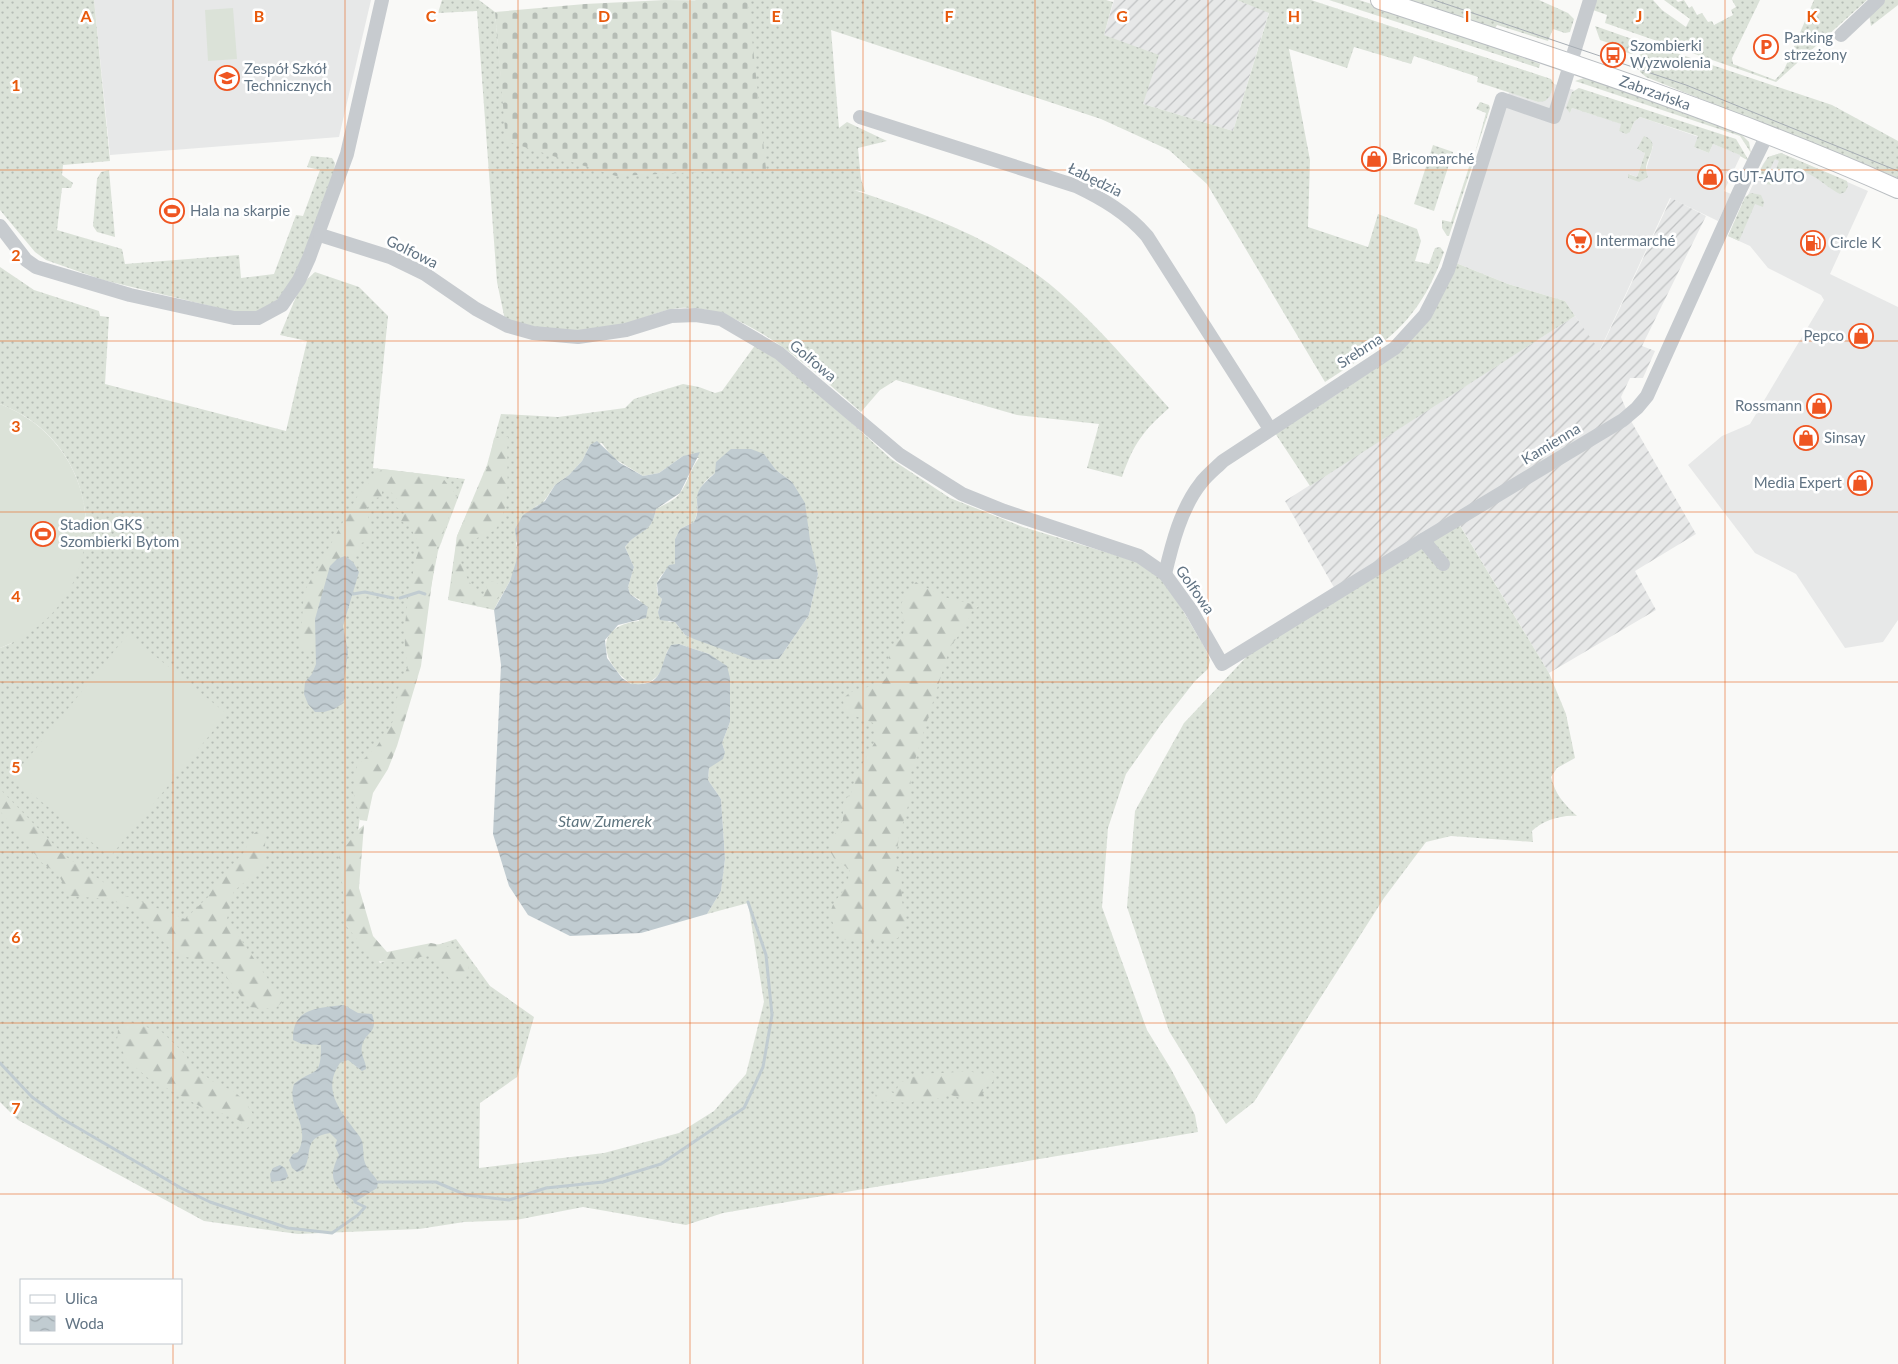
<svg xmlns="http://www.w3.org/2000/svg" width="1898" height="1364" font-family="Lato,sans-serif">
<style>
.built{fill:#e7e8e8;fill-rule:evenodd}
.industrial{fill:url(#industrial-furrows)}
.grass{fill:url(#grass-dots);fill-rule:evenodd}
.forest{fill:url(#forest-firs)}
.cemetery{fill:url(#cemetery-stones)}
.pitch{fill:#dbe2d8}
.water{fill:url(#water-waves)}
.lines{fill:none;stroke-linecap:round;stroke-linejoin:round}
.stream{stroke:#c1ccd1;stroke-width:3}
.major-casing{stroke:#babec2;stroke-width:20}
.minor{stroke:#c7cbcf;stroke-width:14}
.major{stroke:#fff;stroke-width:18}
.tram{stroke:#a7adb4;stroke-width:1}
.grid{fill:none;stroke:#e8590c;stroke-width:1;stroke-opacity:0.55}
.labels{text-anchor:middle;stroke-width:5;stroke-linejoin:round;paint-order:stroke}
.poi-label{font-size:15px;fill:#627484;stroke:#fff;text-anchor:start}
.street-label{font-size:15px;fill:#627484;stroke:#fff}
.water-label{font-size:16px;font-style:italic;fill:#5e747e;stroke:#fff}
.grid-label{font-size:16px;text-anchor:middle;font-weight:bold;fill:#e8590c;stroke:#fff;stroke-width:5;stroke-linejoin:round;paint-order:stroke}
</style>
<defs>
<pattern id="industrial-furrows" width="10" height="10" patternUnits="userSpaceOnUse" patternTransform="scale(1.25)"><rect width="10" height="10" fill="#e7e8e8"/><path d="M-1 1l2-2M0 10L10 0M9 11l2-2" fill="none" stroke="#bfc1c2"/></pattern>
<pattern id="grass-dots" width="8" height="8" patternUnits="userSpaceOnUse" patternTransform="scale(1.25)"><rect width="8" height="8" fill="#dbe2d8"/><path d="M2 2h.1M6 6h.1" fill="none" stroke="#b5bcb5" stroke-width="1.8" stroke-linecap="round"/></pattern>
<pattern id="forest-firs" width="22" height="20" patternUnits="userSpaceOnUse" patternTransform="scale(1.25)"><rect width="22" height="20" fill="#dbe2d8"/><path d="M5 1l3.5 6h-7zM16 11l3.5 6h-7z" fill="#b5bcb5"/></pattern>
<pattern id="cemetery-stones" width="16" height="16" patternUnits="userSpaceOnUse" patternTransform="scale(1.25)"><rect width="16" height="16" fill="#dbe2d8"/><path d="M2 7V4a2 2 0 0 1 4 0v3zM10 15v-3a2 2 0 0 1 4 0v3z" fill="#b5bcb5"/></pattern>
<pattern id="water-waves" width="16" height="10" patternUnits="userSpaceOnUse" patternTransform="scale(1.25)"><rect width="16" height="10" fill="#c1ccd1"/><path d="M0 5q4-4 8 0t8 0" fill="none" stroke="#a0aaaf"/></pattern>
</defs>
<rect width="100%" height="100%" fill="#f9f9f7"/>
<!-- built -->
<g class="built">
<polygon points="94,0 371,0 339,137 110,155"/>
<path d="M1554,84L1574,90L1572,92L1570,113L1572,108L1622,124L1619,131L1630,132L1634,122L1640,117L1699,137L1694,147L1709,153L1713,144L1741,155L1724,191L1731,194L1718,221L1670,198L1599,352L1565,301L1508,284L1456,263L1509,92L1538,102L1550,95ZM1653,146L1646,170L1639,182L1629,174L1637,177L1645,153L1637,149Z"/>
<polygon points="1781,153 1868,191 1830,274 1898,307 1898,620 1883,642 1845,648 1796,574 1755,553 1688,465 1722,436 1750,424 1824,300 1821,295 1768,268 1750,246 1728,236 1763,164 1768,157"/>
</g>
<!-- industrial -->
<g class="industrial">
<polygon points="1114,0 1237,0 1269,12 1233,131 1143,104 1104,35"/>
<polygon points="1671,198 1706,216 1642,346 1655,351 1643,378 1630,378 1621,397 1631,421 1696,534 1635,571 1656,610 1549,673 1455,517 1336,591 1285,501 1575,316 1600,351"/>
</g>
<!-- grass -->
<g class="grass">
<polygon points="0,0 94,0 110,161 63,165 62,175 73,183 71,188 62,188 57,230 122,249 125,264 239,255 241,278 274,274 296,215 303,216 320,170 307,167 311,156 332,158 335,163 334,172 296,276 278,299 262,311 231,311 103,280 46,260 35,252 0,210"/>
<path d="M442,0H479L495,12L507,141L696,0H1106L1113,2L1104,35L1159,55L1143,104L1233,131L1269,13L1237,0H1311L1551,79L1554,84L1550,96L1545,101L1538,102L1477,82L1478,77L1414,56L1411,64L1354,47L1347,68L1289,49L1310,160L1308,227L1368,247L1378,214L1417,229L1421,241L1415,261L1429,264L1435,248L1440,247L1444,252C1419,323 1386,343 1325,382L1207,184L1169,150L1101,119L831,30L839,128L847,122L887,141L858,148L861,179L865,192L854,190C927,214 1001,241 1059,292C1099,327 1134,369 1169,408C1143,431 1134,443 1122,477L1087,468L1099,424L1017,415L896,380L880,390L861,412C817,374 742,302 680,308C659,310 641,320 621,325C576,337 549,331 505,320L497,282L477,11L438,13Z"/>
<polygon points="1329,0 1359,0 1422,20 1540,64 1539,68"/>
<polygon points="1402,0 1539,0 1568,13 1574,19 1570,32 1565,33 1553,29 1548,41 1497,25 1494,30"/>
<polygon points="1596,0 1653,0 1662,10 1686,27 1690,19 1664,0 1676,0 1678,2 1684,0 1689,8 1692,6 1697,15 1702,13 1708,22 1712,21 1714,25 1733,15 1731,10 1736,7 1732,0 1760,0 1732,58 1733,64 1775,80 1784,70 1814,0 1867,0 1776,82 1605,23 1607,15 1593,10"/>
<polygon points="1883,0 1898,0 1898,5 1871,26 1869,14"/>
<polygon points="1595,26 1652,46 1631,54 1617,49 1618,46 1600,40"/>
<polygon points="1658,47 1832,105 1898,141 1898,178 1646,77 1640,72 1639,55"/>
<polygon points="1584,78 1639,96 1741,134 1749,142 1751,153 1740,136 1575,81"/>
<polygon points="1579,88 1736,139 1749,161 1740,156 1740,155 1713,144 1709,153 1694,147 1698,136 1640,117 1634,122 1630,132 1626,134 1619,131 1621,124 1572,108 1570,113 1566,108 1572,92"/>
<polygon points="1480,102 1489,105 1490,108 1475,153 1486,113 1476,109"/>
<path d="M1644,136C1662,142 1646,157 1646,169C1646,172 1647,174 1648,177L1639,182L1628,178V174L1637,177L1645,153L1637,149Z"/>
<polygon points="1433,145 1453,152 1434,211 1414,204"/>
<path d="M1781,153L1847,181L1848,186L1845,192L1840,194C1825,187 1801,160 1783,172L1776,169L1779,161L1775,159L1767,175L1772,177L1775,171L1779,173L1777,178L1780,180L1773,185C1765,185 1760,181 1759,172L1768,157Z"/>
<polygon points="1472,158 1474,160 1449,236 1447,236 1442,228 1442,220 1451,222"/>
<polygon points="109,170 115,237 97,232 93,226 97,179 101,172"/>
<polygon points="1751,193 1761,195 1764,202 1763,207 1755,204 1739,241 1728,236 1745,197"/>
<polygon points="1456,263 1508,284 1565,301 1575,316 1310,486 1275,433 1336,395 1398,351"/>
<path d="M0,267L34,290L99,311L100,316L109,317L105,384L286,431L307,341L280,335L301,285L315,272L359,287L388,316L373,468L465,479L438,551L417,660L395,733L366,771L351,885L357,928L380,963L456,939L490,986L534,1017L517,1077L480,1103L479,1168L604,1153L679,1133L714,1111L746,1074L764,1002L748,903L707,914L721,891L725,859L721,799L708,780L709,768L725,752L722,743L730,722V678L709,654L679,644L667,651C663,672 657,686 631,684C600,661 593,626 639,621L640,600L630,594L628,587L634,567L625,547C638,529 652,534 656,509C663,505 676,500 680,493C688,483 690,469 699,458L683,456L659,473L643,476L612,457L602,443L590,445L582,461L569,475L555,485L542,504L536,506L516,543C525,566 503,589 494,610L448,600L457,536L487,465L501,414L558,417L625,408L634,399L683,384L699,387L715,393L722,391L756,344L792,368L891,459L950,498L1023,527L1138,562L1160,578L1172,592L1206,650L1210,660L1208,669L1195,681L1162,723L1126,774L1108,828L1102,907L1147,1030L1171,1069L1195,1115L1198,1132L723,1213L686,1225L583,1207L516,1220L464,1222L419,1229L298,1234L204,1221L18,1120L0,1102V648L12,643L86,522C83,468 52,424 0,404ZM763,454L776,470L792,482L818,574L809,615L779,659L752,660L743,656L685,635L675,622H669L658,612L662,599C649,586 662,571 675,564V539L680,529L694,522C700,509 695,506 698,496C704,469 741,463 763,454Z"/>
<path d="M1459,524L1549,673L1566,714L1575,758L1557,768L1551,777C1555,794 1564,804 1577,816C1563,814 1541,821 1532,831L1533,842L1451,836L1426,842L1384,898L1254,1102L1226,1124L1169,1031L1127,907L1135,811L1184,723L1252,651Z"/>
</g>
<!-- forest -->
<g class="forest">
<path d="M508,437C505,465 513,498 499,524C495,533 485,535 477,538C445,549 467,578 478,595L484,596L487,584L493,581L504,588L491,608L450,600L457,536L488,466L494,438Z"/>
<path d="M382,469L441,476L457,496L436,551L421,666L397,746L388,769L373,793L367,821L360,820L353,791L357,766L377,746L395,718L398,689L408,666C399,636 411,575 420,545L410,527L401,521L405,513L396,507L397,499L389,490L382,491V497L375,498L366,509L372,530L370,541L361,543L357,556H345L315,619L316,643L307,651L300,646L304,592L358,495Z"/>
<path d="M916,582L944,597L979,606L972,611L965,627L950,647L911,773L910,799L899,837L895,864C904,877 901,885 902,899C902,906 906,913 906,919C906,926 901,932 898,938L872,942L842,939C813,899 850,903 849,869L834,858L830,851V843L843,820V803L853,790L857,773L876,740V728L873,723L845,712L843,700C853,683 879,692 888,675C892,667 887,660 890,652C892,645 900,643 903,634C910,610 888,612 916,582Z"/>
<polygon points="0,789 65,856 121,894 185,919 208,897 220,878 244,852 252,835 266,825 264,866 234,891 227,919 283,1001 275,1009 249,1007 216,963 176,955 131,908 109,899 70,896 58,874 42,863 0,811"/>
<polygon points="364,825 359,888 373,936 387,952 431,943 454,948 469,967 464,981 450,980 431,954 400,963 375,961 347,927 339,855 359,829"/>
<polygon points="130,1022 162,1032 185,1054 191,1065 212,1081 233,1091 243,1099 253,1114 251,1125 246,1129 240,1121 231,1116 205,1109 148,1078 127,1060 117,1040 118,1030"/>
<path d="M967,1071L983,1074L991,1071L994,1073V1081L982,1091L984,1096L978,1104L948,1094L930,1102L921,1098L911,1103L878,1101L875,1098L876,1094L884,1088L895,1094L900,1081L907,1082L910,1085L912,1077C930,1071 949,1074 967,1071Z"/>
</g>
<!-- cemetery -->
<polygon class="cemetery" points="665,0 748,1 766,169 616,176 506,141 495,12 585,4"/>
<!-- pitch -->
<g class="pitch">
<polygon points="233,8 237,59 208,61 205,10"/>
<path d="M0,404C114,449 115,604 0,648Z"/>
<polygon points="128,634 227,714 110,857 12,778"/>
</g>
<!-- water -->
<g class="water">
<path d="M597,441L620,463L643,476L659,473L683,456L700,452L680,493L656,509C652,535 638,529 625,547L634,567L628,587L630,594L648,607L646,618L618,625L605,640L607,658L622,678L631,684C667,687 658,664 671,645L679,644L709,654L727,666L730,678V722L722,743L725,752L723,759L709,768L708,780L721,799L725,859L721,891L707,914L641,933L570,936L528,915L509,886L493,834L501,665L494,610L510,581L516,562L518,552L515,529L523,515L545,501L555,485L569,475L582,461L590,445Z"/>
<path d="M731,449H751L764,454L776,470L792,482L805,503L810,540L818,574L809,615L779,659L752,660L694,639L685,635L675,622L660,620L658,612L662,599L658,595L657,583L669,565L675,564V539L680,529L694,522C699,513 697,508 697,499C697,487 708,480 715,473L716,462Z"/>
<polygon points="345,556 353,562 359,572 343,626 348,652 344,680 345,698 342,704 334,709 324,712 315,712 308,704 304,694 305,682 312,674 316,664 315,619 330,566 337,559"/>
<path d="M344,1005L358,1013L372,1014C379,1034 365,1031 362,1046C360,1055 366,1060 366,1069L362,1071L348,1060L340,1063C320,1092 343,1113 360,1137C365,1145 362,1155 365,1163C367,1169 375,1176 378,1182L377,1188L355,1202C335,1186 326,1181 339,1155L335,1146L337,1140L330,1133C301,1137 314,1156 303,1170L297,1172L292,1168L289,1160L293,1154L298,1152C312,1126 286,1109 294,1084C315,1067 321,1079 321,1045L302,1044L293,1040C292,1007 319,1008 344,1005Z"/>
<polygon points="280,1165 285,1168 288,1176 285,1180 271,1182 270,1174 273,1168"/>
</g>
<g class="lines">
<!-- stream -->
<g class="stream">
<polyline points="353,594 365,592 393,598"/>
<polyline points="400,598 419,592 425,594"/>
<polyline points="0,1063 32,1097 61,1118 181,1188 210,1202 288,1228 332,1233 358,1215 365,1207 355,1202"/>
<polyline points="378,1182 436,1182 466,1195 509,1200 546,1188 603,1182 661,1164 744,1108 763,1067 772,1015 766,955 748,902"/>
</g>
<defs>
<path id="major" d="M1380,0C1554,57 1730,114 1898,189"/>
</defs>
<!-- major casing -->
<use href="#major" class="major-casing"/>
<!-- minor -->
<g class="minor">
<polyline points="1841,35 1878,0"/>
<path d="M860,117L1076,186C1103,199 1127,213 1147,236L1270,429"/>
<polyline points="0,226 26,260 36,267 130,295 234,318 258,318 282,305 299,280 309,258 347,154 382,0"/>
<polyline points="320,235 390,257 425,274 476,309 508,326 533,333 578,337 626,330 671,316 696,315 721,319 779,353 900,455 962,494 1004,511 1139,556 1165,574 1191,610 1222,664 1423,540 1623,420 1637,408 1647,396 1740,190 1767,135"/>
<polyline points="1423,540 1443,564"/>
<path d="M1165,574C1172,544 1181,508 1201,483C1207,475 1216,468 1223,461L1395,348L1425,315L1448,270L1502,99L1554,117L1590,0"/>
</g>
<!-- major -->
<use href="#major" class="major"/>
<!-- tram -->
<polyline class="tram" points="1434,0 1686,85 1898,171"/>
</g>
<!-- grid -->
<path class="grid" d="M173,0V1280M345,0V1364M518,0V1364M690,0V1364M863,0V1364M1035,0V1364M1208,0V1364M1380,0V1364M1553,0V1364M1725,0V1364M0,170H1898M0,341H1898M0,512H1898M0,682H1898M0,852H1898M0,1023H1898M0,1194H1898M173,1343V1364"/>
<!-- icons -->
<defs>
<symbol id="parking-ring" viewBox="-11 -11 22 22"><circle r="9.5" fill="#fff" stroke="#ef5521" stroke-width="1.5"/><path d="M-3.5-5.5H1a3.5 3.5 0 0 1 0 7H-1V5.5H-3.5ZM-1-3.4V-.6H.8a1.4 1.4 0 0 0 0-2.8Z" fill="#ef5521"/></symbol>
<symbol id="bus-ring" viewBox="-11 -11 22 22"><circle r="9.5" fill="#fff" stroke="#ef5521" stroke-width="1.5"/><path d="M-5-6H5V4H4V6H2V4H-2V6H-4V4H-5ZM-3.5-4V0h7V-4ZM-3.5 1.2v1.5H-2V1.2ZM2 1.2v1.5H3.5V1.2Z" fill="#ef5521"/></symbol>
<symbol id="school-ring" viewBox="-11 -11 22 22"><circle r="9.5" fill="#fff" stroke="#ef5521" stroke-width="1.5"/><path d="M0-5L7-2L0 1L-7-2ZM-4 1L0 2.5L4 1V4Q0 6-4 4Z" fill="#ef5521"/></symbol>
<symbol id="shop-ring" viewBox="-11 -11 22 22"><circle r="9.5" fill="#fff" stroke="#ef5521" stroke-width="1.5"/><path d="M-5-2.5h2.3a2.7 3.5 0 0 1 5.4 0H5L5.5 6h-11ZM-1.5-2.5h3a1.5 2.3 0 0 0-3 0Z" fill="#ef5521"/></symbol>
<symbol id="stadium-ring" viewBox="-11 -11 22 22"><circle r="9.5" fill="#fff" stroke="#ef5521" stroke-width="1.5"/><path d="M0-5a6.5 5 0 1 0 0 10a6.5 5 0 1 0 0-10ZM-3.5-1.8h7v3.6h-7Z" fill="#ef5521"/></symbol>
<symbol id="supermarket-ring" viewBox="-11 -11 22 22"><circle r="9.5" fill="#fff" stroke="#ef5521" stroke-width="1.5"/><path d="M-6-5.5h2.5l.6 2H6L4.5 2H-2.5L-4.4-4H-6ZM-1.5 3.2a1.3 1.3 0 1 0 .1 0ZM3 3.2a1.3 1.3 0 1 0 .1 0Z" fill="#ef5521"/></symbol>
<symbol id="fuel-ring" viewBox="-11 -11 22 22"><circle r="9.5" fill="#fff" stroke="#ef5521" stroke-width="1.5"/><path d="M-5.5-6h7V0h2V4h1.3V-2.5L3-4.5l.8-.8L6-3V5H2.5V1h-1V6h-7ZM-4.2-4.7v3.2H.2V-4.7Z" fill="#ef5521"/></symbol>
</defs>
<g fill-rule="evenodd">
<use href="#parking-ring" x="1752" y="33" width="28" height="28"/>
<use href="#bus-ring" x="1599" y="41" width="28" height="28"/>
<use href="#school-ring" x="213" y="64" width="28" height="28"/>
<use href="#shop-ring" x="1360" y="145" width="28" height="28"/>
<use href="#shop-ring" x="1696" y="163" width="28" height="28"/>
<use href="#stadium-ring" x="158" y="197" width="28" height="28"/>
<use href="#supermarket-ring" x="1565" y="227" width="28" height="28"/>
<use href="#fuel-ring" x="1799" y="229" width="28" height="28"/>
<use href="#shop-ring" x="1847" y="322" width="28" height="28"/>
<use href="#shop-ring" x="1805" y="392" width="28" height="28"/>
<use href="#shop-ring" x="1792" y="424" width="28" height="28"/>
<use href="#shop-ring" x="1846" y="469" width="28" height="28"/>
<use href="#stadium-ring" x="29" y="520" width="28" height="28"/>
</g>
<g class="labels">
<!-- poi labels -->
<g class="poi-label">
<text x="1784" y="43">Parking<tspan x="1784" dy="17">strzeżony</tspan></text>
<text x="1630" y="51">Szombierki<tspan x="1630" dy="17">Wyzwolenia</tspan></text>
<text x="244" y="74">Zespół Szkół<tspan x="244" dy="17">Technicznych</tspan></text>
<text x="1392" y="164">Bricomarché</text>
<text x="1728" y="182">GUT-AUTO</text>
<text x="190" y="216">Hala na skarpie</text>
<text x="1596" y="246">Intermarché</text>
<text x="1830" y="248">Circle K</text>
<text x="1844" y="341" text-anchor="end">Pepco</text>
<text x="1802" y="411" text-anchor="end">Rossmann</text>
<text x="1824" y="443">Sinsay</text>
<text x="1842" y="488" text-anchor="end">Media Expert</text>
<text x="60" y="530">Stadion GKS<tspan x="60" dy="17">Szombierki Bytom</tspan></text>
</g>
<!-- street labels -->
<g class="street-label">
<text transform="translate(1655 93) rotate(20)" y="5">Zabrzańska</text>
<text transform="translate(1095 180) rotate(26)" y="5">Łabędzia</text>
<text transform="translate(412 252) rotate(26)" y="5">Golfowa</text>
<text transform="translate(1360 351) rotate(-33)" y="5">Srebrna</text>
<text transform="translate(813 361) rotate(40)" y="5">Golfowa</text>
<text transform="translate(1551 444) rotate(-31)" y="5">Kamienna</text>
<text transform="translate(1195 590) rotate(55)" y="5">Golfowa</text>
</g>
<!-- water labels -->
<g class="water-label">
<text x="605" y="827">Staw Zumerek</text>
</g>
</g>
<g class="grid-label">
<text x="86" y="22">A</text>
<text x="259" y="22">B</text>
<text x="431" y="22">C</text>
<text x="604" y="22">D</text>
<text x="776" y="22">E</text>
<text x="949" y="22">F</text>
<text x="1122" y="22">G</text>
<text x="1294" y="22">H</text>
<text x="1467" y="22">I</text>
<text x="1639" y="22">J</text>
<text x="1812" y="22">K</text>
<text x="16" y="91">1</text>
<text x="16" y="261">2</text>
<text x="16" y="432">3</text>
<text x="16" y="602">4</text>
<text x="16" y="773">5</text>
<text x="16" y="943">6</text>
<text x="16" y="1114">7</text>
</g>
<!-- legend -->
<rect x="20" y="1279" width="162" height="65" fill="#ffffff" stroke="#c0c7ce"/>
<rect x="30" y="1295" width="25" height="8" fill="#ffffff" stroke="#c0c7ce"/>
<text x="65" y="1304" font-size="15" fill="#627484">Ulica</text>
<rect x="30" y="1316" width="25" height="15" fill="url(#water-waves)" stroke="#c0c7ce"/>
<text x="65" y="1329" font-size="15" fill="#627484">Woda</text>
</svg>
